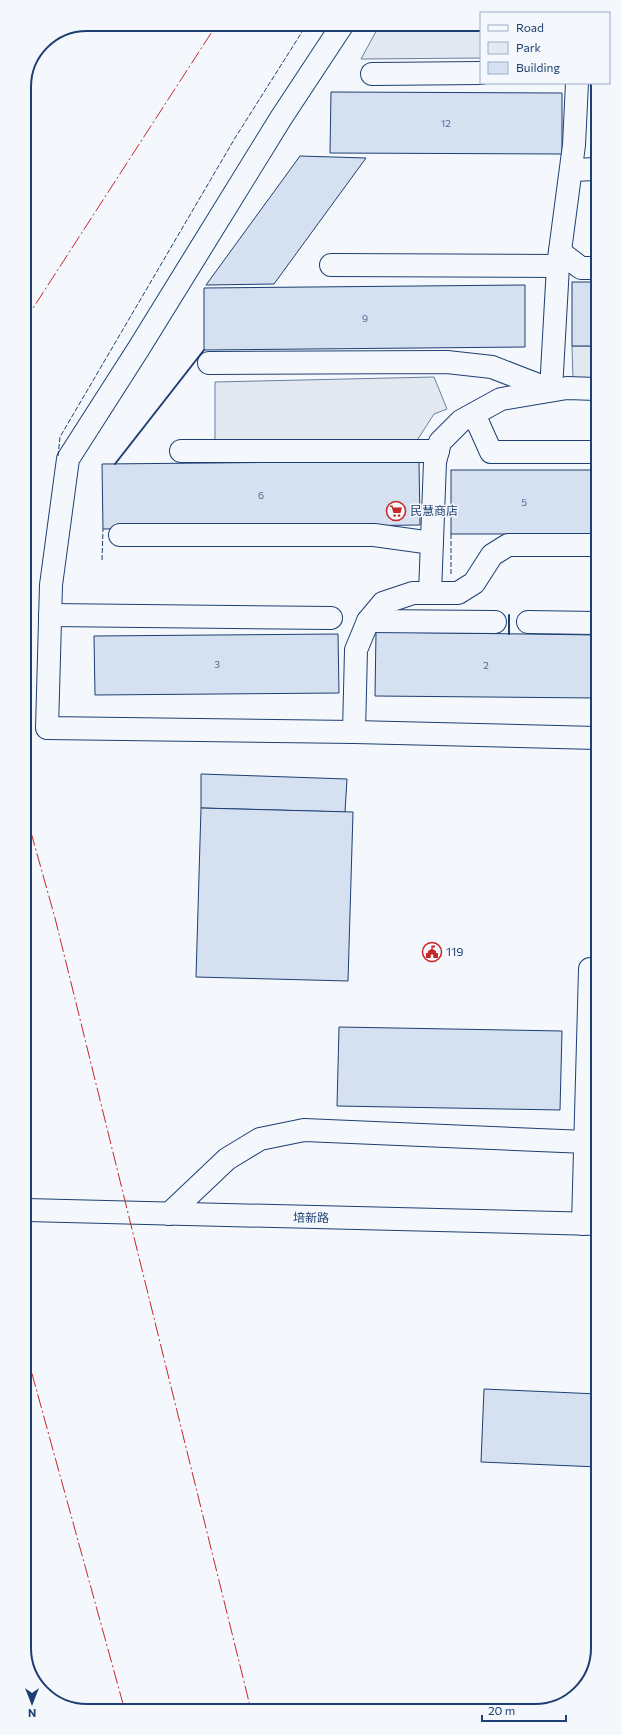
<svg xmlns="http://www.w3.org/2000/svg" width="622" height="1735" font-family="Commissioner,'Noto Sans SC',sans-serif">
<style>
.green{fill:#e3e9f0;stroke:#687fa3}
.parking{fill:#e3e8f0;stroke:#687fa3}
.building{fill:#d5e0f0;stroke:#1d3f73}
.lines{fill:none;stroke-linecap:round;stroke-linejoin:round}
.minor-casing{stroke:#1d3f73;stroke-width:24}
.highway-casing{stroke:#1d3f73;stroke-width:24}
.minor{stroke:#f4f7fb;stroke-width:22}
.highway{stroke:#f4f7fb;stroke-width:22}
.fence{stroke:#1d3f73;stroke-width:1;stroke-dasharray:5 2;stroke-linecap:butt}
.wall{stroke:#1d3f73;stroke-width:2}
.power{stroke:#c62828;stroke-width:1;stroke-dasharray:14 3 2 3;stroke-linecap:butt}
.labels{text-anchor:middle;stroke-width:3;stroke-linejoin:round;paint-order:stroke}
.number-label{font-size:10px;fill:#4b6792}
.poi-label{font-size:12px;fill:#1d3f73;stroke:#f4f7fb;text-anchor:start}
.street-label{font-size:12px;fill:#1d3f73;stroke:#f4f7fb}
.rim{fill:none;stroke:#1d3f73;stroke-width:2}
</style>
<rect width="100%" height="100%" fill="#f4f7fb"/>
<!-- green -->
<g class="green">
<polygon points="481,24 481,58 361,59 379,26"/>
<polygon points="434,377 447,409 434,414 416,442 215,446 215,382"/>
</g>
<!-- parking -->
<polygon class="parking" points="572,346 596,346 596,381 573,380"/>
<!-- building -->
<g class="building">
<polygon points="331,92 562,93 562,154 330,153"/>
<polygon points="300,156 366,158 274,284 206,285"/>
<rect x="572" y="282" width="24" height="64"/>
<polygon points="525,285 525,347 204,350 204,288"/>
<polygon points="419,461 420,525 103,529 102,464"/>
<rect x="451" y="470" width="145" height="64"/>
<polygon points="376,632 597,635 597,698 375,696"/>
<polygon points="338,634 339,693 95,695 94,636"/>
<polygon points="201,774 347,779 345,812 201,808"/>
<polygon points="201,808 353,812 348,981 196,977"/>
<polygon points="339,1027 562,1031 560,1110 337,1106"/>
<polygon points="484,1389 598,1394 598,1467 481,1462"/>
</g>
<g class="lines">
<defs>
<g id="minor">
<polyline points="343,24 281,118 139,348 68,459 51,585 47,728 354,732 597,738"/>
<polyline points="372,74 481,73"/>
<polyline points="572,170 596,169"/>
<polyline points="560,252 581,268 596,268"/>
<polyline points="331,265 558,266"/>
<polyline points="209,363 447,362 492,367 551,390 558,266 574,145 577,83"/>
<polyline points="474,414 491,452 596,452"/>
<polyline points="181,451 438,451"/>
<polyline points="120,535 374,535 432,543"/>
<polyline points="430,593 435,462 440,442 461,421 501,399 567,388 596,389"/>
<polyline points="50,615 331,618"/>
<polyline points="368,621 495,622"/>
<polyline points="528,622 597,623"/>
<polyline points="354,732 356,650 368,621 383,603 413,593 458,593 474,583 492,555 508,545 596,545"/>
<polyline points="169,1214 227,1159 260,1139 304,1130 586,1142"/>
<polyline points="583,1224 590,969"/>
</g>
<polyline id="highway" points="26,1210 597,1224"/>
</defs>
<!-- minor casing -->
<use href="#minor" class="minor-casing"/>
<!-- highway casing -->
<use href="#highway" class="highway-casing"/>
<!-- minor -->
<use href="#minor" class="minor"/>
<!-- highway -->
<use href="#highway" class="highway"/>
<!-- fence -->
<g class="fence">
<polyline points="58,456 60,437 235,138 307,24"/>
<polyline points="451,534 451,576"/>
<polyline points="102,560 103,529"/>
</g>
<!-- wall -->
<g class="wall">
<polyline points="115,464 204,350"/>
<polyline points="509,615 509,634"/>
</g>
<!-- power -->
<g class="power">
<polyline points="33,63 48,40"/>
<polyline points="24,322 217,24"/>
<polyline points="25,811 55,918 251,1710"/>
<polyline points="26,1352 125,1711"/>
</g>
</g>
<!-- icons -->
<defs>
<symbol id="supermarket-ring" viewBox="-11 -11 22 22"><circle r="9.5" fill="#f4f7fb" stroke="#c62828" stroke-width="1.5"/><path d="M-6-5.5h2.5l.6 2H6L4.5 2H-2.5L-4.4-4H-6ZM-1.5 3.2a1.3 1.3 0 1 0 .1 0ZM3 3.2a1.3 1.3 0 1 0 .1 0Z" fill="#c62828"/></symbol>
<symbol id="civic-ring" viewBox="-11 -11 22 22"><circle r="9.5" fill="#f4f7fb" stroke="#c62828" stroke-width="1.5"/><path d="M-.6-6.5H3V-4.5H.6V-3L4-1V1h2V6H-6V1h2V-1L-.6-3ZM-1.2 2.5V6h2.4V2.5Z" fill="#c62828"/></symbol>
</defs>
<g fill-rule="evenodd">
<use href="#supermarket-ring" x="385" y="500" width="22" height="22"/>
<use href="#civic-ring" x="421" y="941" width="22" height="22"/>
</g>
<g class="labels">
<!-- number labels -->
<g class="number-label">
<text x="446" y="127">12</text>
<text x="365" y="322">9</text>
<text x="261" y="499">6</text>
<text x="524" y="506">5</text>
<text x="217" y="668">3</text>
<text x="486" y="669">2</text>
</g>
<!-- poi labels -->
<g class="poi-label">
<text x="410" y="515">民慧商店</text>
<text x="446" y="956">119</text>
</g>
<!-- street labels -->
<g class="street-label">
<text transform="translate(311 1218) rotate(1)" y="4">培新路</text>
</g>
</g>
<!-- crop -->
<path d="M0 0H622V1735H0ZM87 31H535A56 56 0 0 1 591 87V1648A56 56 0 0 1 535 1704H87A56 56 0 0 1 31 1648V87A56 56 0 0 1 87 31Z" fill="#f4f7fb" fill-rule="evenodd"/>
<path class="rim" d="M87 31H535A56 56 0 0 1 591 87V1648A56 56 0 0 1 535 1704H87A56 56 0 0 1 31 1648V87A56 56 0 0 1 87 31Z"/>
<!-- legend -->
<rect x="480" y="12" width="130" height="72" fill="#f4f7fb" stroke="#9eadc5"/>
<rect x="488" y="25" width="20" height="6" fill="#f4f7fb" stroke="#9eadc5"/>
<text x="516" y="32" font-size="12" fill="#1d3f73">Road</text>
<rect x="488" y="42" width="20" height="12" fill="#e3e9f0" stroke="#9eadc5"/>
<text x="516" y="52" font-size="12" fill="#1d3f73">Park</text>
<rect x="488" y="62" width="20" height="12" fill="#d5e0f0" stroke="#9eadc5"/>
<text x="516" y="72" font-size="12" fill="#1d3f73">Building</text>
<!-- north arrow -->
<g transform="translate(32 1703) rotate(180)" stroke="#f4f7fb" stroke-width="3" paint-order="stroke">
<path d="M0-3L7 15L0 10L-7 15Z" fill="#1d3f73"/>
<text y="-6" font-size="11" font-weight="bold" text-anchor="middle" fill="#1d3f73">N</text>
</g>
<!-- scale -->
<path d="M482 1715v6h84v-6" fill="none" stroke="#1d3f73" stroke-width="2"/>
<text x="488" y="1715" font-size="12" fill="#1d3f73" stroke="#f4f7fb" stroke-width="3" paint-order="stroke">20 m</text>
</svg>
